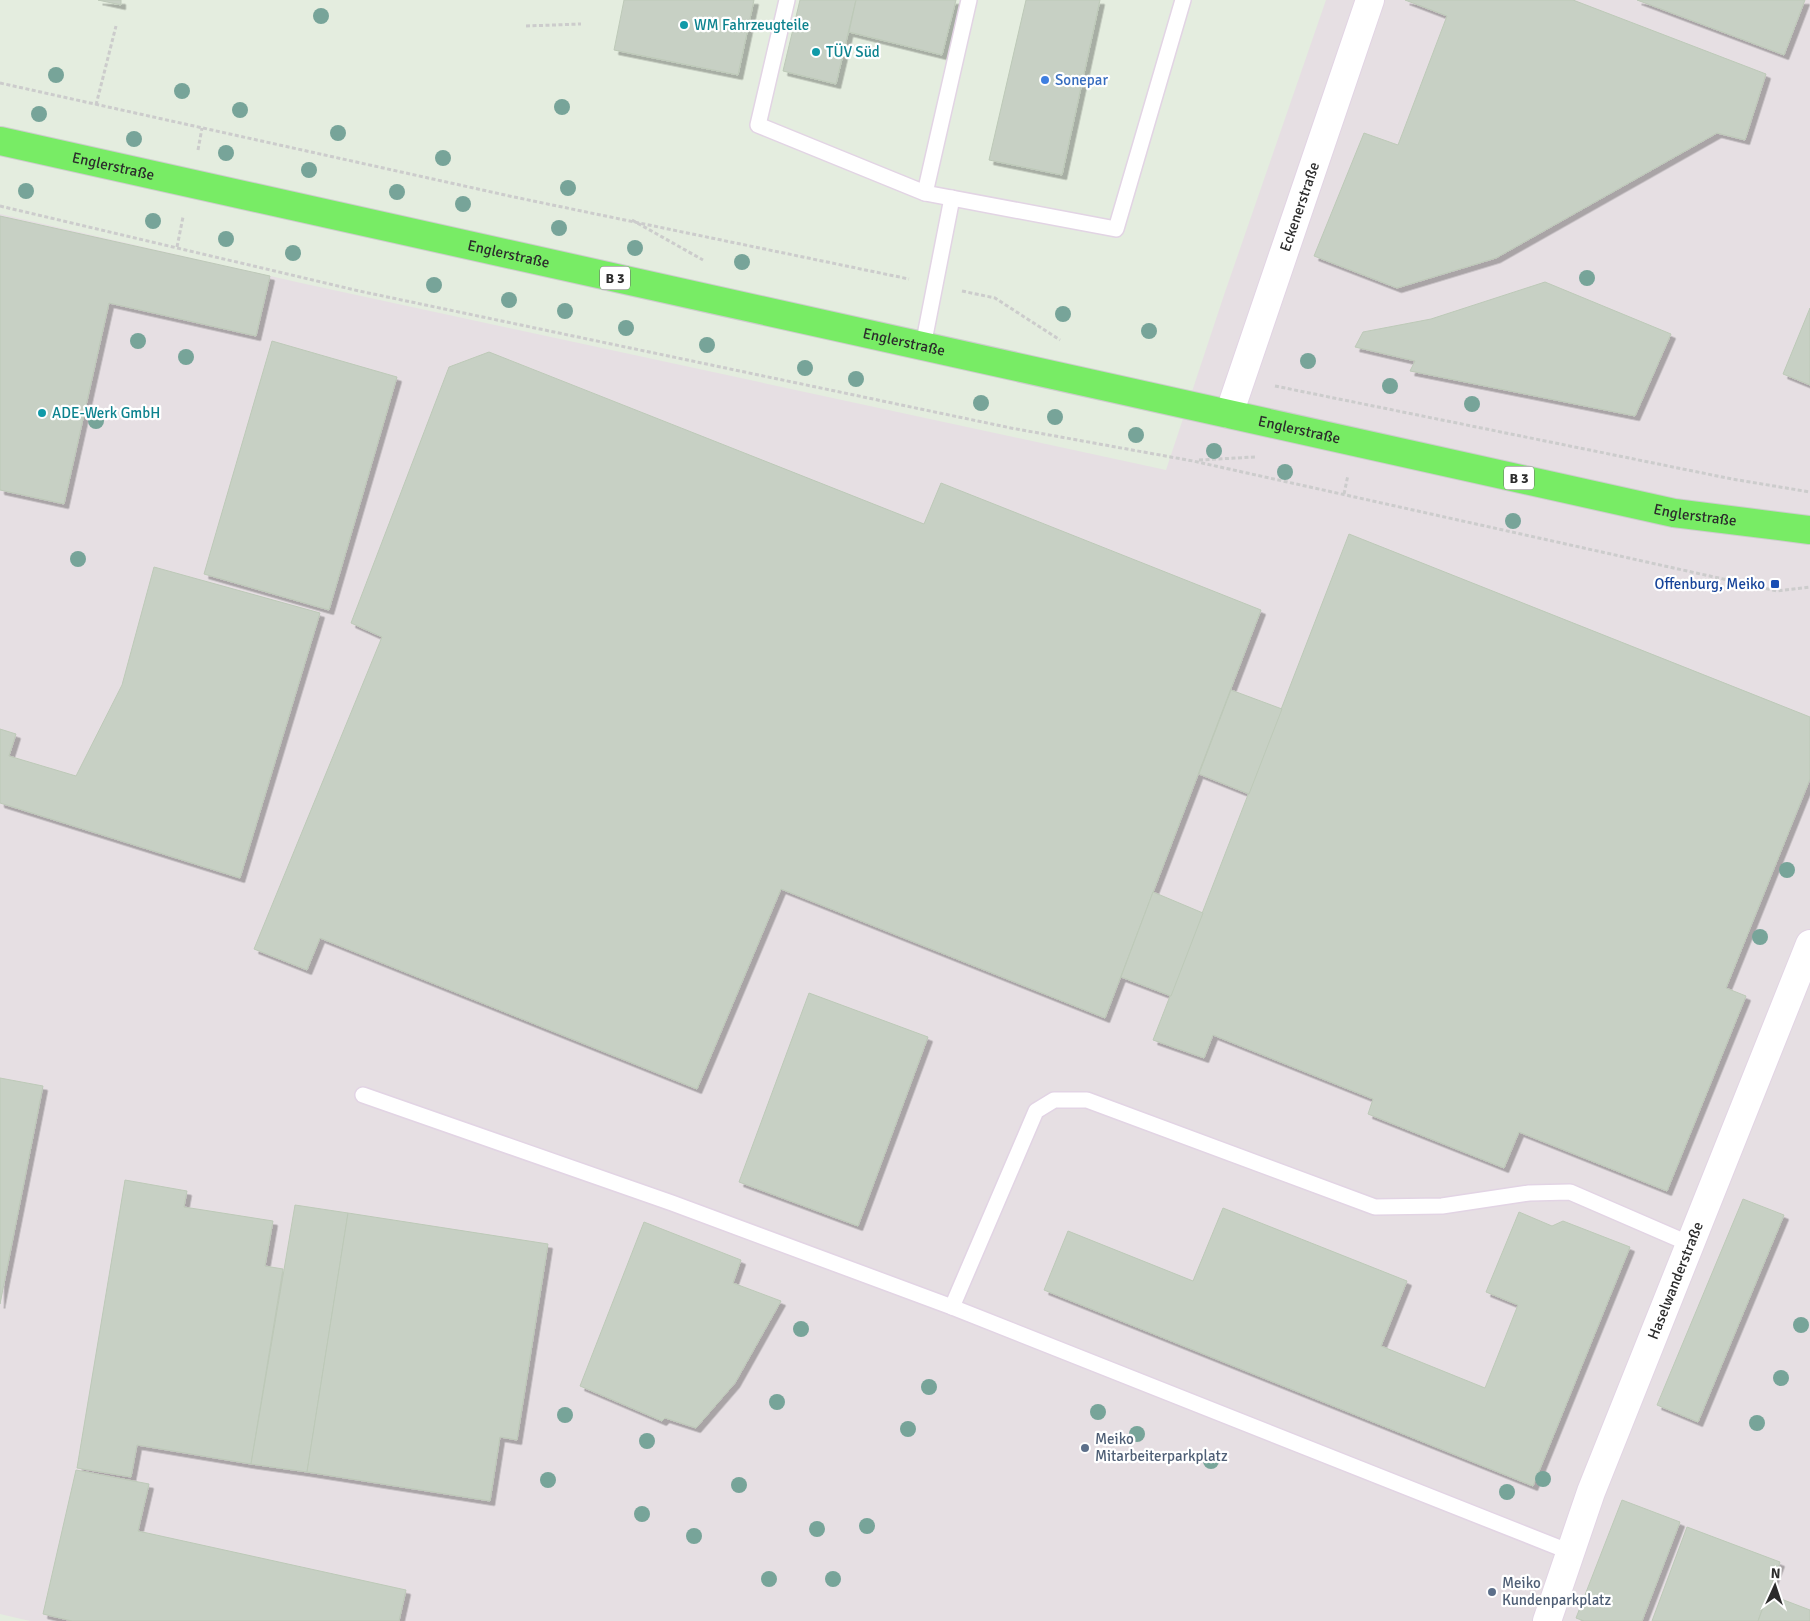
<svg xmlns="http://www.w3.org/2000/svg" width="1810" height="1621" font-family="Signika,sans-serif">
<style>
.industrial{fill:#e6dfe3}
.building{fill:#c7d0c4;stroke:#bdc9b8;filter:url(#shadow)}
.lines{fill:none;stroke-linecap:round;stroke-linejoin:round}
.service-casing{stroke:#e2d4e4;stroke-width:18}
.minor-casing{stroke:#e2d4e4;stroke-width:30}
.primary-casing{stroke:#ccc;stroke-width:30}
.path{stroke:#ccc;stroke-width:3;stroke-dasharray:4 2.5;stroke-linecap:butt}
.service{stroke:#fff;stroke-width:15}
.minor{stroke:#fff;stroke-width:28}
.primary{stroke:#78ec65;stroke-width:28}
.tree{fill:#77a499}
.culture-dot{fill:#0f9aa8;stroke:#fff;stroke-width:2}
.shop-dot{fill:#3f7fe0;stroke:#fff;stroke-width:2}
.transit-dot{fill:#1a4fb4;stroke:#fff;stroke-width:2}
.service-dot{fill:#5c6f8a;stroke:#fff;stroke-width:2}
.labels{text-anchor:middle;stroke-width:4.5;stroke-linejoin:round;paint-order:stroke}
.shield{fill:#fff;stroke:#6b6b6b;stroke-width:1}
.shield-label{font-size:14px;font-weight:bold;fill:#2c2c2c}
.culture-label{font-size:15px;fill:#0d838f;stroke:#fff;text-anchor:start}
.shop-label{font-size:15px;fill:#366cbe;stroke:#fff;text-anchor:start}
.street-label{font-size:15px;fill:#2c2c2c;stroke:#fff}
.transit-label{font-size:15px;fill:#164399;stroke:#fff;text-anchor:end}
.service-label{font-size:15px;fill:#4e5e75;stroke:#fff;text-anchor:start}
</style>
<defs>
<filter id="shadow"><feDropShadow dx="4.5" dy="4.5" stdDeviation="0" flood-color="#0004"/></filter>
</defs>
<rect width="100%" height="100%" fill="#e4eddf"/>
<!-- industrial -->
<polygon class="industrial" points="1326,0 1810,0 1810,1621 30,1621 0,1614 0,214 301,283 1166,470 1224,295"/>
<!-- building -->
<g class="building">
<polygon points="98,0 121,0 121,5"/>
<polygon points="624,0 754,0 738,75 614,50"/>
<polygon points="800,0 856,0 836,84 783,71"/>
<polygon points="856,0 956,0 942,55 849,32"/>
<polygon points="1026,0 1100,0 1062,175 989,160"/>
<polygon points="1405,0 1573,0 1766,74 1745,140 1717,133 1496,258 1397,288 1314,256 1364,133 1398,145 1447,16"/>
<polygon points="1637,0 1805,0 1784,55"/>
<polygon points="0,216 270,276 256,336 109,303 64,504 0,490"/>
<polygon points="1545,282 1671,334 1635,416 1410,371 1415,361 1355,347 1363,332 1431,319"/>
<polygon points="1810,308 1810,385 1783,374"/>
<polygon points="272,341 397,377 329,610 204,574"/>
<polygon points="489,352 924,524 941,483 1261,610 1105,1018 781,889 697,1089 320,938 307,970 254,949 382,637 351,623 449,367"/>
<polygon points="1349,534 1810,717 1810,779 1726,988 1746,996 1667,1191 1519,1132 1504,1168 1368,1114 1373,1099 1213,1035 1204,1058 1153,1040"/>
<polygon points="154,567 320,613 240,878 0,803 0,729 16,734 9,756 76,776 122,685"/>
<polygon points="1231,690 1282,709 1249,794 1199,774"/>
<polygon points="1153,892 1203,913 1171,996 1121,977"/>
<polygon points="809,993 928,1037 858,1226 739,1182"/>
<polygon points="0,1078 43,1086 0,1304"/>
<polygon points="125,1180 187,1191 184,1207 273,1221 265,1266 283,1269 251,1464 137,1445 131,1477 77,1468"/>
<polygon points="1743,1199 1784,1215 1698,1422 1657,1405"/>
<polygon points="295,1205 348,1213 307,1472 251,1464"/>
<polygon points="1223,1208 1407,1281 1381,1346 1485,1388 1518,1305 1486,1292 1519,1212 1552,1226 1563,1221 1630,1247 1533,1486 1044,1290 1068,1231 1193,1281"/>
<polygon points="348,1213 548,1244 517,1440 500,1437 490,1501 307,1472"/>
<polygon points="644,1222 741,1260 733,1283 781,1301 735,1383 696,1428 665,1418 662,1421 580,1386"/>
<polygon points="76,1470 149,1484 138,1531 406,1590 399,1621 72,1621 43,1614"/>
<polygon points="1622,1500 1680,1522 1642,1621 1584,1621 1576,1618"/>
<polygon points="1687,1527 1780,1562 1758,1621 1652,1621"/>
<polygon points="1768,1594 1810,1610 1810,1621 1758,1621"/>
</g>
<g class="lines">
<defs>
<g id="service">
<polyline points="787,0 758,125 925,193 1116,229 1183,0"/>
<polyline points="925,193 969,0"/>
<polyline points="923,346 952,198"/>
<polyline points="363,1095 672,1203 952,1307 1570,1552"/>
<polyline points="952,1307 1036,1111 1054,1100 1087,1100 1375,1207 1442,1206 1529,1193 1570,1192 1690,1244"/>
</g>
<g id="minor">
<path id="s1" d="M1229,414L1370,0"/>
<path id="s2" d="M1547,1621L1591,1492L1810,944"/>
</g>
<g id="primary">
<path id="s3" d="M0,141L1674,513L1810,530"/>
</g>
</defs>
<!-- service casing -->
<use href="#service" class="service-casing"/>
<!-- minor casing -->
<use href="#minor" class="minor-casing"/>
<!-- primary casing -->
<use href="#primary" class="primary-casing"/>
<!-- path -->
<g class="path">
<polyline points="526,26 581,24"/>
<polyline points="0,83 514,197 909,279"/>
<polyline points="96,105 116,26"/>
<polyline points="198,150 202,128"/>
<polyline points="0,206 359,291 1011,428 1193,461 1777,591 1810,587"/>
<polyline points="632,220 703,260"/>
<polyline points="177,247 183,217"/>
<polyline points="962,291 995,298 1060,340"/>
<polyline points="1275,386 1732,479 1810,492"/>
<polyline points="1199,460 1255,457"/>
<polyline points="1344,494 1348,475"/>
</g>
<!-- service -->
<use href="#service" class="service"/>
<!-- minor -->
<use href="#minor" class="minor"/>
<!-- primary -->
<use href="#primary" class="primary"/>
</g>
<!-- trees -->
<g class="tree">
<circle cx="321" cy="16" r="8"/>
<circle cx="56" cy="75" r="8"/>
<circle cx="182" cy="91" r="8"/>
<circle cx="562" cy="107" r="8"/>
<circle cx="240" cy="110" r="8"/>
<circle cx="39" cy="114" r="8"/>
<circle cx="338" cy="133" r="8"/>
<circle cx="134" cy="139" r="8"/>
<circle cx="226" cy="153" r="8"/>
<circle cx="443" cy="158" r="8"/>
<circle cx="309" cy="170" r="8"/>
<circle cx="568" cy="188" r="8"/>
<circle cx="26" cy="191" r="8"/>
<circle cx="397" cy="192" r="8"/>
<circle cx="463" cy="204" r="8"/>
<circle cx="153" cy="221" r="8"/>
<circle cx="559" cy="228" r="8"/>
<circle cx="226" cy="239" r="8"/>
<circle cx="635" cy="248" r="8"/>
<circle cx="293" cy="253" r="8"/>
<circle cx="742" cy="262" r="8"/>
<circle cx="1587" cy="278" r="8"/>
<circle cx="434" cy="285" r="8"/>
<circle cx="509" cy="300" r="8"/>
<circle cx="565" cy="311" r="8"/>
<circle cx="1063" cy="314" r="8"/>
<circle cx="626" cy="328" r="8"/>
<circle cx="1149" cy="331" r="8"/>
<circle cx="138" cy="341" r="8"/>
<circle cx="707" cy="345" r="8"/>
<circle cx="186" cy="357" r="8"/>
<circle cx="1308" cy="361" r="8"/>
<circle cx="805" cy="368" r="8"/>
<circle cx="856" cy="379" r="8"/>
<circle cx="1390" cy="386" r="8"/>
<circle cx="981" cy="403" r="8"/>
<circle cx="1472" cy="404" r="8"/>
<circle cx="1055" cy="417" r="8"/>
<circle cx="96" cy="421" r="8"/>
<circle cx="1136" cy="435" r="8"/>
<circle cx="1214" cy="451" r="8"/>
<circle cx="1285" cy="472" r="8"/>
<circle cx="1513" cy="521" r="8"/>
<circle cx="78" cy="559" r="8"/>
<circle cx="1787" cy="870" r="8"/>
<circle cx="1760" cy="937" r="8"/>
<circle cx="1801" cy="1325" r="8"/>
<circle cx="801" cy="1329" r="8"/>
<circle cx="1781" cy="1378" r="8"/>
<circle cx="929" cy="1387" r="8"/>
<circle cx="777" cy="1402" r="8"/>
<circle cx="1098" cy="1412" r="8"/>
<circle cx="565" cy="1415" r="8"/>
<circle cx="1757" cy="1423" r="8"/>
<circle cx="908" cy="1429" r="8"/>
<circle cx="1137" cy="1434" r="8"/>
<circle cx="647" cy="1441" r="8"/>
<circle cx="1211" cy="1461" r="8"/>
<circle cx="1543" cy="1479" r="8"/>
<circle cx="548" cy="1480" r="8"/>
<circle cx="739" cy="1485" r="8"/>
<circle cx="1507" cy="1492" r="8"/>
<circle cx="642" cy="1514" r="8"/>
<circle cx="867" cy="1526" r="8"/>
<circle cx="817" cy="1529" r="8"/>
<circle cx="694" cy="1536" r="8"/>
<circle cx="769" cy="1579" r="8"/>
<circle cx="833" cy="1579" r="8"/>
</g>
<!-- markers -->
<g class="culture-dot">
<circle cx="684" cy="25" r="5"/>
<circle cx="816" cy="52" r="5"/>
<circle cx="42" cy="413" r="5"/>
</g>
<circle class="shop-dot" cx="1045" cy="80" r="5"/>
<rect class="transit-dot" x="1770" y="579" width="10" height="10" rx="2.5"/>
<g class="service-dot">
<circle cx="1085" cy="1448" r="5"/>
<circle cx="1492" cy="1592" r="5"/>
</g>
<g class="labels">
<!-- shield labels -->
<g class="shield">
<rect x="600" y="266.5" width="30" height="23" rx="4"/>
<rect x="1504" y="466.5" width="30" height="23" rx="4"/>
</g>
<g class="shield-label">
<text x="615" y="283">B 3</text>
<text x="1519" y="483">B 3</text>
</g>
<!-- culture labels -->
<g class="culture-label">
<text x="694" y="30">WM Fahrzeugteile</text>
<text x="826" y="57">TÜV Süd</text>
<text x="52" y="418">ADE-Werk GmbH</text>
</g>
<!-- shop labels -->
<g class="shop-label">
<text x="1055" y="85">Sonepar</text>
</g>
<!-- street labels -->
<g class="street-label">
<text dy="5" stroke="none"><textPath href="#s3" startOffset="116">Englerstraße</textPath></text>
<text dy="5" stroke="none"><textPath href="#s1" startOffset="219">Eckenerstraße</textPath></text>
<text dy="5" stroke="none"><textPath href="#s3" startOffset="521">Englerstraße</textPath></text>
<text dy="5" stroke="none"><textPath href="#s3" startOffset="926">Englerstraße</textPath></text>
<text dy="5" stroke="none"><textPath href="#s3" startOffset="1331">Englerstraße</textPath></text>
<text dy="5" stroke="none"><textPath href="#s3" startOffset="1736">Englerstraße</textPath></text>
<text dy="5" stroke="none"><textPath href="#s2" startOffset="364">Haselwanderstraße</textPath></text>
</g>
<!-- transit labels -->
<g class="transit-label">
<text x="1765" y="589">Offenburg, Meiko</text>
</g>
<!-- service labels -->
<g class="service-label">
<text x="1095" y="1444">Meiko<tspan x="1095" dy="17">Mitarbeiterparkplatz</tspan></text>
<text x="1502" y="1588">Meiko<tspan x="1502" dy="17">Kundenparkplatz</tspan></text>
</g>
</g>
<!-- north arrow -->
<g transform="translate(1775 1586) rotate(3)" stroke="#ffffff" stroke-width="4" paint-order="stroke">
<path d="M0-4L9 19L0 12L-9 19Z" fill="#2c2c2c"/>
<text y="-8" font-size="14" font-weight="bold" text-anchor="middle" fill="#2c2c2c">N</text>
</g>
</svg>
